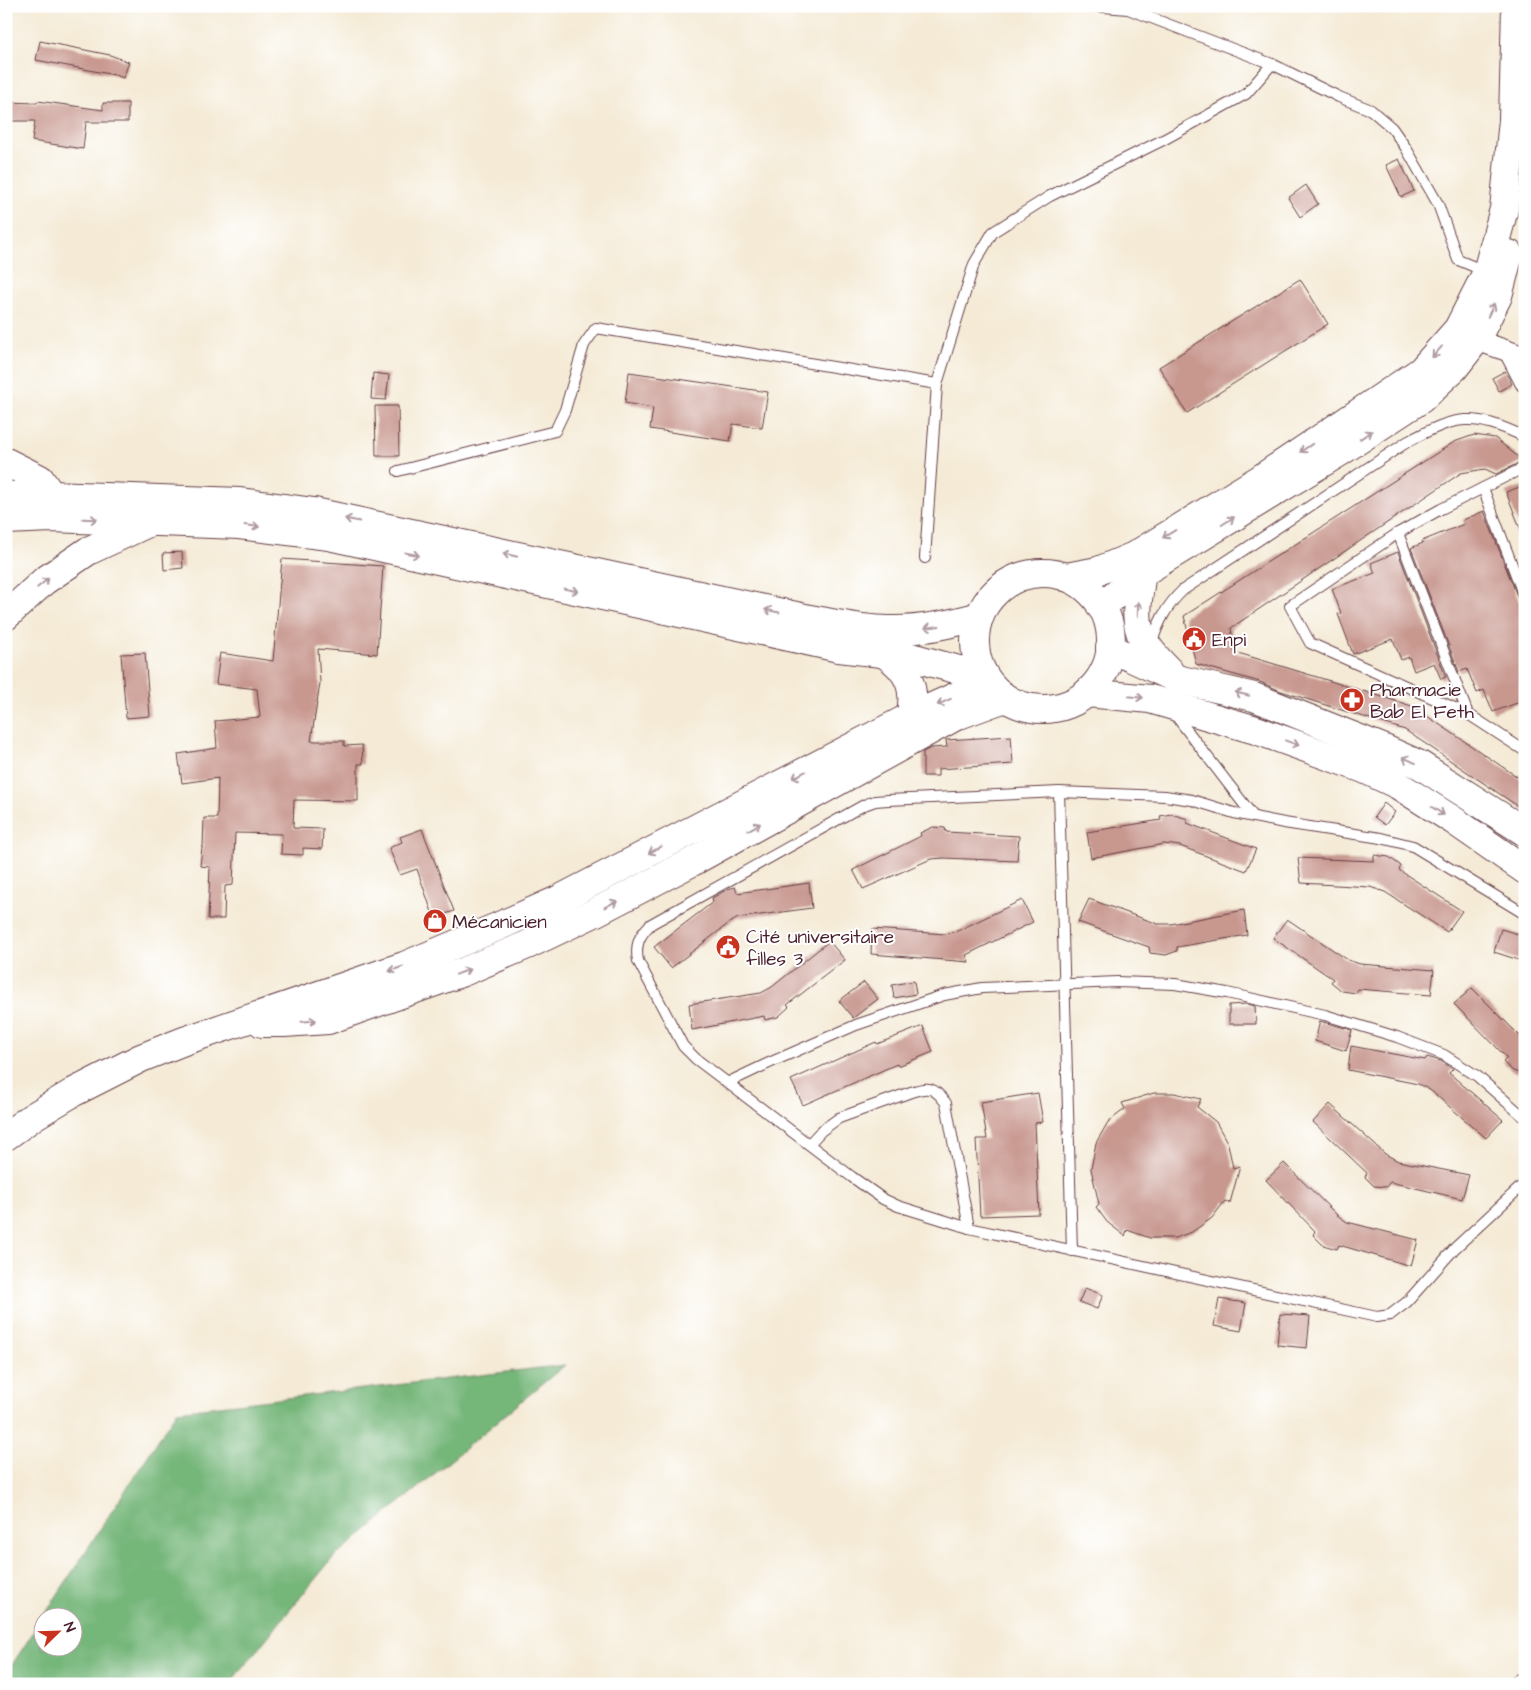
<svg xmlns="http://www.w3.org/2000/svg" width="1531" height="1690" font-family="'Architects Daughter',sans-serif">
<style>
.forest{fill:#74b679;stroke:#5f6a52}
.building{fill:#c8988f}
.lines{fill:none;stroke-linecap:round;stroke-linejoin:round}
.lane-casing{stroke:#643d44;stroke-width:12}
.street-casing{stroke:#643d44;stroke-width:22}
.secondary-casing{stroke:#643d44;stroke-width:30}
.highway-casing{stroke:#643d44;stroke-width:30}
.lane{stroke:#fff;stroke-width:10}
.street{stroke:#fff;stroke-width:20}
.secondary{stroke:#fff;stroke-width:28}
.highway{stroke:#fff;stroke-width:28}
.oneway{stroke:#ae9aa0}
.labels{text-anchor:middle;stroke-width:4;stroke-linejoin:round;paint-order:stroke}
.poi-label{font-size:19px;fill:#4a1f2b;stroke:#fff;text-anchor:start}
</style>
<rect width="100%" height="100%" fill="#fff"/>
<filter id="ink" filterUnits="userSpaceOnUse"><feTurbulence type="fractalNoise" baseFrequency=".02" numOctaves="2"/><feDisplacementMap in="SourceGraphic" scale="10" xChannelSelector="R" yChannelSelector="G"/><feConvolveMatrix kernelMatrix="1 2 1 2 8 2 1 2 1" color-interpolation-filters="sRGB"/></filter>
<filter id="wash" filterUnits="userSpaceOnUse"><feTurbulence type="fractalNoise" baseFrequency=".0096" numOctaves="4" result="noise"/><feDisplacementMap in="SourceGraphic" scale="20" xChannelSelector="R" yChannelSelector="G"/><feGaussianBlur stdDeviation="1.12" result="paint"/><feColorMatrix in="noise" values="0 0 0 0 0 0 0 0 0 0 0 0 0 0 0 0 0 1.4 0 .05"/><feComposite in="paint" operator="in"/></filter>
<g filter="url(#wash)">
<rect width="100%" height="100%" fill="#f4ead5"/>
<!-- forest -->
<polygon class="forest" points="565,1365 331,1560 229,1684 6,1684 6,1674 42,1619 42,1648 72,1648 72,1618 43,1617 177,1411"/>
<g id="blocks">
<!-- building -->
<g class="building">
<polygon points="40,41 110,55 129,62 123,78 115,75 36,60"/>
<polygon points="38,101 103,110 103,103 128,103 128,122 86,122 83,149 32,141 35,121 6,121 6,102 37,103"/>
<polygon points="1399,159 1414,191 1401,197 1386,165"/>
<polygon points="1306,185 1318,204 1300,217 1288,198"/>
<polygon points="1300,279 1328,324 1187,413 1159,367"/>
<polygon points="1505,371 1512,384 1499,391 1492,378"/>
<polygon points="629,372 768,392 762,428 733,424 730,441 650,429 653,408 625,403"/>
<polygon points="373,373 389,375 386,400 371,399"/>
<polygon points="375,406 398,406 399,456 376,456"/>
<polygon points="1474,435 1495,438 1523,461 1496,474 1485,469 1461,473 1231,628 1235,652 1412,706 1525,782 1525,811 1405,730 1281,691 1260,682 1196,664 1184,616 1454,442"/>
<polygon points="1525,485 1525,537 1524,538 1506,492"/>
<polygon points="1484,511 1519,601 1522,605 1525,611 1525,700 1493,712 1484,690 1477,693 1467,669 1459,672 1411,548 1423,543 1422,541 1464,524 1463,520"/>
<polygon points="182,552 183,568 164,570 163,553"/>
<polygon points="1398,552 1446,677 1441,679 1434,663 1414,671 1409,657 1401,660 1393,639 1353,654 1338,614 1341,613 1332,589 1375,573 1371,563"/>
<polygon points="282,559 383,566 377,654 318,649 320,683 311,741 344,741 344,746 362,745 363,764 358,764 358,801 294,800 293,828 323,829 322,849 303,848 303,855 281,854 282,834 235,833 233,885 225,886 224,919 208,919 210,867 200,866 202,847 203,847 204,818 217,818 218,778 182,783 178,754 217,748 215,721 260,717 257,689 216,684 220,653 273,661"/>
<polygon points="145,653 150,716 126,718 121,654"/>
<polygon points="1011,736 1013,764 938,769 938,776 923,776 923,752 931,748 947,747 946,740"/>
<polygon points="1384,803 1395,812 1385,825 1374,817"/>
<polygon points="1171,814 1188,819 1187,823 1256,849 1246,871 1180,846 1164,844 1091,858 1087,832 1161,820 1160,816"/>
<polygon points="933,827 945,828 946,832 1019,836 1017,861 944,858 931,859 863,889 853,870 921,836 920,833"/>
<polygon points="422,829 454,911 434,918 417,869 400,875 389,848 402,842 400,837"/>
<polygon points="1374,855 1389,857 1401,866 1399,870 1462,911 1447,932 1385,892 1370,887 1301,883 1298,858 1374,861"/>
<polygon points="809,883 812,908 738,918 728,924 671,968 654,947 713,902 712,898 728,889 735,887 737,893"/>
<polygon points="1089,899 1158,924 1171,924 1244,910 1247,935 1177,947 1177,951 1166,955 1150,953 1149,947 1078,922"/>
<polygon points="1022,900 1033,922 966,955 969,962 871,954 872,929 945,934 957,931"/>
<polygon points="1287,919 1348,960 1360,964 1434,970 1431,995 1358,989 1356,993 1342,991 1331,982 1333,979 1273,938"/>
<polygon points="1501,929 1525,936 1525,962 1494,952"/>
<polygon points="829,941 845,960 787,1005 789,1007 778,1017 765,1020 764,1016 692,1030 689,1004 761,993 772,987"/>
<polygon points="914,981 916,994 894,998 892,985"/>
<polygon points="864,982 878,999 853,1018 839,1001"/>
<polygon points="1472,988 1525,1041 1525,1075 1513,1071 1503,1062 1507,1058 1454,1004"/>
<polygon points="1247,1004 1255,1006 1256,1024 1229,1024 1229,1005"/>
<polygon points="1320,1021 1352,1030 1346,1051 1315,1041"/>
<polygon points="923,1026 933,1052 898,1066 897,1064 803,1105 791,1080 876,1042 877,1044"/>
<polygon points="1351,1046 1425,1060 1427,1057 1441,1061 1453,1069 1449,1073 1503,1120 1486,1138 1430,1090 1418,1084 1348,1070"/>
<polygon points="1038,1093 1043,1122 1035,1123 1039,1214 980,1216 976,1139 987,1139 981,1102"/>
<polygon points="1154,1093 1174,1093 1201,1099 1197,1107 1216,1122 1228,1144 1233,1168 1240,1166 1230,1203 1225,1201 1212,1218 1192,1232 1175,1238 1150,1238 1127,1230 1125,1236 1107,1222 1096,1207 1099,1204 1091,1169 1096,1143 1108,1122 1125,1109 1122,1103"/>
<polygon points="1330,1104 1385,1154 1398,1161 1469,1175 1462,1199 1390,1182 1386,1187 1374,1186 1365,1177 1367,1173 1313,1122"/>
<polygon points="1284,1163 1337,1215 1347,1222 1418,1240 1411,1266 1339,1245 1337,1249 1323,1245 1313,1235 1315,1231 1266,1180"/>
<polygon points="1085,1288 1103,1295 1097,1309 1079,1302"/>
<polygon points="1219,1299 1246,1303 1241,1331 1214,1326"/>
<polygon points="1280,1314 1310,1316 1307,1348 1277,1345"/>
</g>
</g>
</g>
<g filter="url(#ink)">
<use href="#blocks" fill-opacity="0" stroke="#643d44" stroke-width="1"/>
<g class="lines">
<defs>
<g id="lane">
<polyline points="1092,6 1128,9 1272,64 1339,97 1371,110 1392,128 1406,148 1438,204 1458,260 1487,272"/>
<polyline points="1525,467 1441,509 1398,533 1290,606 1310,643 1468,714 1525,751"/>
<polyline points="398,471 555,431 565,410 584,345 596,328 937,384"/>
<polyline points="1483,488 1525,599"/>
<polyline points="1398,533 1468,714"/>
<polyline points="925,558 937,384 974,264 993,232 1050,196 1165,139 1246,94 1272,64"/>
<path d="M1151,645C1158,623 1166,606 1183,590L1407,442C1456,415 1473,412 1525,437"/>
<polyline points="1173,712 1253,816"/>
<polyline points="1059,792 1072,1251"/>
<path d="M1525,914L1413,846L1381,838L1284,823L1234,813L1192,800L1165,796L1059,792L888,800L875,801L864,805L651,924C639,935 635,945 638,961L683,1046L696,1059L852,1177L883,1199L898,1206L969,1228L1377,1317L1390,1315L1407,1302L1455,1248L1525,1183"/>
<polyline points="729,1082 769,1063 856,1025 944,995 982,988 1117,982 1175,984 1227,993 1325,1015 1397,1037 1444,1055 1477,1076 1525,1118"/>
<path d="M809,1144L821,1131L839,1118L911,1092C929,1086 934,1087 946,1103L969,1228"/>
</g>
<g id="street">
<polyline points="1464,333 1476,340 1525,357"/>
<polyline points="1510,353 1525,382"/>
<polyline points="1520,1684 1525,1682"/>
</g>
<g id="secondary">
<path d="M6,496L51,495L240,502L314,512L805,618C833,623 861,630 889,630C920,631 950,624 980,616"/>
<polyline points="6,520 51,518 239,525 329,536 839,648 907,656 985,677"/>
<path d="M1142,573C1134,622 1132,634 1169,671"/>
<circle cx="1043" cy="641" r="68"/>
<polyline points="1066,577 1098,571 1134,556 1260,479 1421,371 1458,329 1487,272 1504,209 1513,120 1516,6"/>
<polyline points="1101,607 1142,573 1340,452 1421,399 1455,367 1476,340 1498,296 1509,254"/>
<polyline points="1110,648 1177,679 1254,697 1380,747 1420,765 1525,832"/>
<path d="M885,654C909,670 917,689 910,717"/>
<polyline points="1087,693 1150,699 1256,730 1364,769 1398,785 1453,820 1525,870"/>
<polyline points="262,1023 284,1023 328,1020 463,972 527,945 596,912 692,862 956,716 1005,698"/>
<polyline points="6,1136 34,1116 74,1092 141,1058 184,1041 404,966 497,927 558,900 910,717 988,682"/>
</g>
<g id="highway">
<polyline points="6,462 40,479 51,495"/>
<polyline points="6,616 44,581 88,551 150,522"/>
</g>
</defs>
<!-- lane casing -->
<use href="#lane" class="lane-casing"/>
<!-- street casing -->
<use href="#street" class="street-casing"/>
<!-- secondary casing -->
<use href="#secondary" class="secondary-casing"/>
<!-- highway casing -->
<use href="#highway" class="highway-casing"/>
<!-- lane -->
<use href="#lane" class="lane"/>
<!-- street -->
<use href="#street" class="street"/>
<!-- secondary -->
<use href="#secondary" class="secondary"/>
<!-- highway -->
<use href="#highway" class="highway"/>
</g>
<!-- one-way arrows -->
<defs><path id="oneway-shaft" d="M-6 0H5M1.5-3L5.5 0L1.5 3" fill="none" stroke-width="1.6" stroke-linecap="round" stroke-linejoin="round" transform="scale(1.25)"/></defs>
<g class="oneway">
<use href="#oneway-shaft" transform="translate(1491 310) rotate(-64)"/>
<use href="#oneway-shaft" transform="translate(1437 352) rotate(131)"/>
<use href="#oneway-shaft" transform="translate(1366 435) rotate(-33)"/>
<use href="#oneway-shaft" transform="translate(1306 448) rotate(146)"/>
<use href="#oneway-shaft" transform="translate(90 519) rotate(2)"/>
<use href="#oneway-shaft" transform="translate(352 520) rotate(-169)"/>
<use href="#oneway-shaft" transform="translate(1228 521) rotate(-32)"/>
<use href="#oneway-shaft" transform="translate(252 526) rotate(7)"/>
<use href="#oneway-shaft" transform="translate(1169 534) rotate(149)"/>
<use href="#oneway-shaft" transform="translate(412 554) rotate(12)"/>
<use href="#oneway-shaft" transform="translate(510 555) rotate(-167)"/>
<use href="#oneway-shaft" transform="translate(43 583) rotate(-39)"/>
<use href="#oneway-shaft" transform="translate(571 590) rotate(12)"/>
<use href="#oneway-shaft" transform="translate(1138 609) rotate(-88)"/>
<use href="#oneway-shaft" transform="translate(772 611) rotate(-168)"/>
<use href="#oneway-shaft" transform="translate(932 627) rotate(172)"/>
<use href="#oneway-shaft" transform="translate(1242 694) rotate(-167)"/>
<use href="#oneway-shaft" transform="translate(1136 697) rotate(6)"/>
<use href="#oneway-shaft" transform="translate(944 702) rotate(156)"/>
<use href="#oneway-shaft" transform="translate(1292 743) rotate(20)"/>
<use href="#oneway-shaft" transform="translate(1409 760) rotate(-156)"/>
<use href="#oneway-shaft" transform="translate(799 775) rotate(152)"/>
<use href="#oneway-shaft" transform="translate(1438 811) rotate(32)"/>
<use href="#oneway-shaft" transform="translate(754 827) rotate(-29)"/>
<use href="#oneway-shaft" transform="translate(655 850) rotate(152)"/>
<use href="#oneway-shaft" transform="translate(611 904) rotate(-27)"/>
<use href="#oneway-shaft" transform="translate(396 969) rotate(161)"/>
<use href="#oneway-shaft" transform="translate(463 972) rotate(-21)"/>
<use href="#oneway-shaft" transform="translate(309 1021) rotate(-5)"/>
</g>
</g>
<!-- icons -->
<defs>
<symbol id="civic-disc" viewBox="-11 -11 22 22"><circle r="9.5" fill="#c8321e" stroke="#fff"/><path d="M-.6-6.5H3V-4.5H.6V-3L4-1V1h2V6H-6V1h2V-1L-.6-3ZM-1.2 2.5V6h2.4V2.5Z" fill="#fff"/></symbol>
<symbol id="pharmacy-disc" viewBox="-11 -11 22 22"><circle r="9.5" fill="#c8321e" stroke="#fff"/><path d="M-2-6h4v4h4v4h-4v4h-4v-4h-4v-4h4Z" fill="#fff"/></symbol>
<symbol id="shop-disc" viewBox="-11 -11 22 22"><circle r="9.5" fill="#c8321e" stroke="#fff"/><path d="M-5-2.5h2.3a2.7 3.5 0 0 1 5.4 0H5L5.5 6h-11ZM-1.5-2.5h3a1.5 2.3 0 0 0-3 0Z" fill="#fff"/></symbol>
</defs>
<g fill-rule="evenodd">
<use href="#civic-disc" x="1180" y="625" width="28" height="28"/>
<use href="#pharmacy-disc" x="1338" y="686" width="28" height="28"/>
<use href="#shop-disc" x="421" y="907" width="28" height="28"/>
<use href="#civic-disc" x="714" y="933" width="28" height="28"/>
</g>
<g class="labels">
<!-- poi labels -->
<g class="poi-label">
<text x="1212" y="646">Enpi</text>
<text x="1370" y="696">Pharmacie<tspan x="1370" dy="22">Bab El Feth</tspan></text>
<text x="452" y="928">Mécanicien</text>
<text x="746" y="943">Cité universitaire<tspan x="746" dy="22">filles 3</tspan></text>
</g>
</g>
<!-- margin -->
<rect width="1531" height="1690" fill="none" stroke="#fff" stroke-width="25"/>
<!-- north arrow -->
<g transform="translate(58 1632) rotate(67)"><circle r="24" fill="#ffffff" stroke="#b7a5aa"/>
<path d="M0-4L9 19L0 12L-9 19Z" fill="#c8321e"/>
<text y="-8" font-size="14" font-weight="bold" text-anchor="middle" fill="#4a1f2b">N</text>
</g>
</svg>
